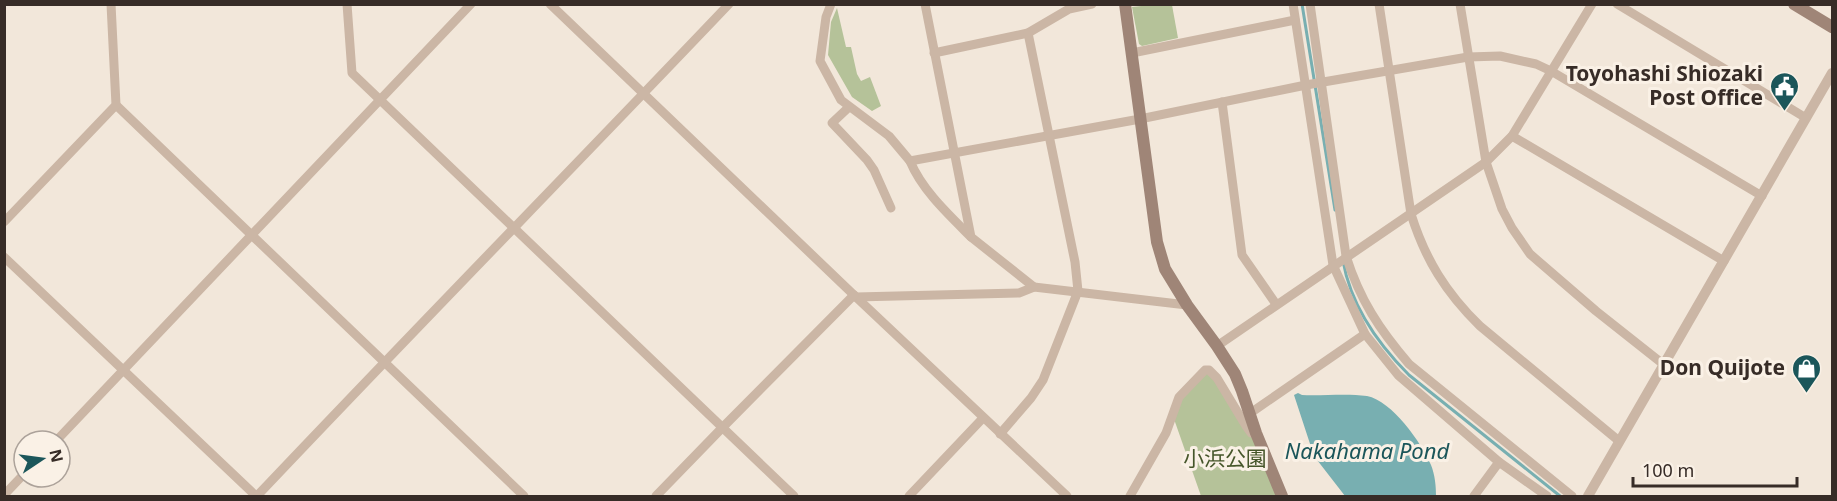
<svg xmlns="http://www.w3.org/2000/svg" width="1837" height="501" font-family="'Noto Sans','Noto Sans JP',sans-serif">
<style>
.green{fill:#b5c299}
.water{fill:#78afb1}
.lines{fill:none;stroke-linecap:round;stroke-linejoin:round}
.stream{stroke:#78afb1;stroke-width:3}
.minor{stroke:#cbb6a5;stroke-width:9}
.tertiary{stroke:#cbb6a5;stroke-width:10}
.secondary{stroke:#9f8577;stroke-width:12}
.labels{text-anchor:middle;stroke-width:6;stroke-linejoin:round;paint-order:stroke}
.poi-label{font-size:21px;font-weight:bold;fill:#372c27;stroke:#faf1e6;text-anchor:end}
.park-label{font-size:21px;fill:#46562a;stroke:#faf1e6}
.water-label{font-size:22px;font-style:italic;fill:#1b565a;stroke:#faf1e6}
</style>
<rect width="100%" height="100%" fill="#f2e7da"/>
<!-- green -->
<g class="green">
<polygon points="1150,5 1172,5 1178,38 1142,46 1139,44 1132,7"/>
<polygon points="837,8 846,47 851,47 857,74 861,81 870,77 881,106 872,111 852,97 828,55 831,22"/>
<polygon points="1205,373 1209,373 1253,437 1277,496 1201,496 1174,419 1182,397"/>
</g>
<!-- water -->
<path class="water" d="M1298,393L1302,395C1323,396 1346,393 1367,396C1392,401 1421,442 1431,465C1435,475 1436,486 1436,496H1345L1314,456L1294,395Z"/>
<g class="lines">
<!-- stream -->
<g class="stream">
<polyline points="1302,4 1335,210"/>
<path d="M1343,261C1351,306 1377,343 1409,375L1560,496"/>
</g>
<!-- minor -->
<g class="minor">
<polyline points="347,4 352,73 794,496"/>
<polyline points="550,4 856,297 1067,496"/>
<polyline points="831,4 826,17 820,61 841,100 889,136 910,161 1140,119 1306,85 1468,57 1500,56 1536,64 1551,71 1762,196"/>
<polyline points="925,4 971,237 1034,287"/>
<polyline points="1293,4 1333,265 1365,334 1398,375 1499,462 1547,496"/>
<path d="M1310,4L1346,256C1360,300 1379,329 1409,364L1572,496"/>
<path d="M1379,4L1411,214C1425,259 1446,293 1480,326L1619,441"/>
<polyline points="1460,4 1486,162 1502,209 1512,228 1530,254 1596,311 1663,364"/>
<polyline points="1617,4 1806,118"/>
<polyline points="934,53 1028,33 1069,9 1092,4"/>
<polyline points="1132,53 1295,20"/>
<polyline points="1222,102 1242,255 1276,304"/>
<polyline points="116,105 524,496"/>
<polyline points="849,107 832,123 867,160 874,170 891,208"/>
<polyline points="1512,136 1724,261"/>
<path d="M910,161C922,190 948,214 971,237"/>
<polyline points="4,222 116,105 111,4"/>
<polyline points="4,257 256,496"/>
<polyline points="856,297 1019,293 1034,287 1187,305"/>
<polyline points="1217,346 1486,162 1512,136 1592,4"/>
<polyline points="1249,414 1365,334"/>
<polyline points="1000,434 1031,398 1043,380 1078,291 1075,262 1028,33"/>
<polyline points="56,441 471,4"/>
<polyline points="4,495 24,474"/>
<path d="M257,496C413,331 572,169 729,4"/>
<polyline points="656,496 722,428 854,295"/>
<polyline points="909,496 983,418"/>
<polyline points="1130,496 1166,433 1179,397 1205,370 1209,370 1217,378 1246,426 1251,433 1256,433"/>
<polyline points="1474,496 1499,462"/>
</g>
<!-- tertiary -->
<polyline class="tertiary" points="1588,496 1832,73"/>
<!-- secondary -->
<g class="secondary">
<polyline points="1125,4 1157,242 1165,269 1187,305 1217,346 1235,374 1242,391 1256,433 1282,496"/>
<polyline points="1794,4 1832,27"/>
</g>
</g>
<!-- icons -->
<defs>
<symbol id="civic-pin" viewBox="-11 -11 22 30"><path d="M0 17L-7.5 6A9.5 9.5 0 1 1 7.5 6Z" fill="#1b565a" stroke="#faf1e6"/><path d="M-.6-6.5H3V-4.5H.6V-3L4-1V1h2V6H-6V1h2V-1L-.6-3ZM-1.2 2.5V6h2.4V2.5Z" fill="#fff"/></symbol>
<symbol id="shop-pin" viewBox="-11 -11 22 30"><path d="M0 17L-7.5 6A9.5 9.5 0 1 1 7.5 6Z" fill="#1b565a" stroke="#faf1e6"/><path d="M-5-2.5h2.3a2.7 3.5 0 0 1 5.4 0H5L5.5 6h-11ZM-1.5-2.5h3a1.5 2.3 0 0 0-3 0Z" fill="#fff"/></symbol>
</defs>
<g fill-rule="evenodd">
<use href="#civic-pin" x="1768" y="70" width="33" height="45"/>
<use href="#shop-pin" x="1790" y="352" width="33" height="45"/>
</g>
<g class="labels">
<!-- poi labels -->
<g class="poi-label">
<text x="1763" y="81">Toyohashi Shiozaki<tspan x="1763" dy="24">Post Office</tspan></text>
<text x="1785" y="375">Don Quijote</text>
</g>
<!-- park labels -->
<g class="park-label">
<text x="1225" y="466">小浜公園</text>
</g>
<!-- water labels -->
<g class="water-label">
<text x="1367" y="459">Nakahama Pond</text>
</g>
</g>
<!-- border -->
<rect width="1837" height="501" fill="none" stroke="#372c27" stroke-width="12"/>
<!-- north arrow -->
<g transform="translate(42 459) rotate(77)"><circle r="28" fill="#faf1e6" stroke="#aca29a" stroke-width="1.5"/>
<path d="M0-4.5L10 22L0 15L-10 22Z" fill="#1b565a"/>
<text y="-9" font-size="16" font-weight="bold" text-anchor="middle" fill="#372c27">N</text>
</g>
<!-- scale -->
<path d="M1633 477v9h164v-9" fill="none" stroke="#372c27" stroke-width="3"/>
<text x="1642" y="477" font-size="18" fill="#372c27" stroke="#faf1e6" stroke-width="4.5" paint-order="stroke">100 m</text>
</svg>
